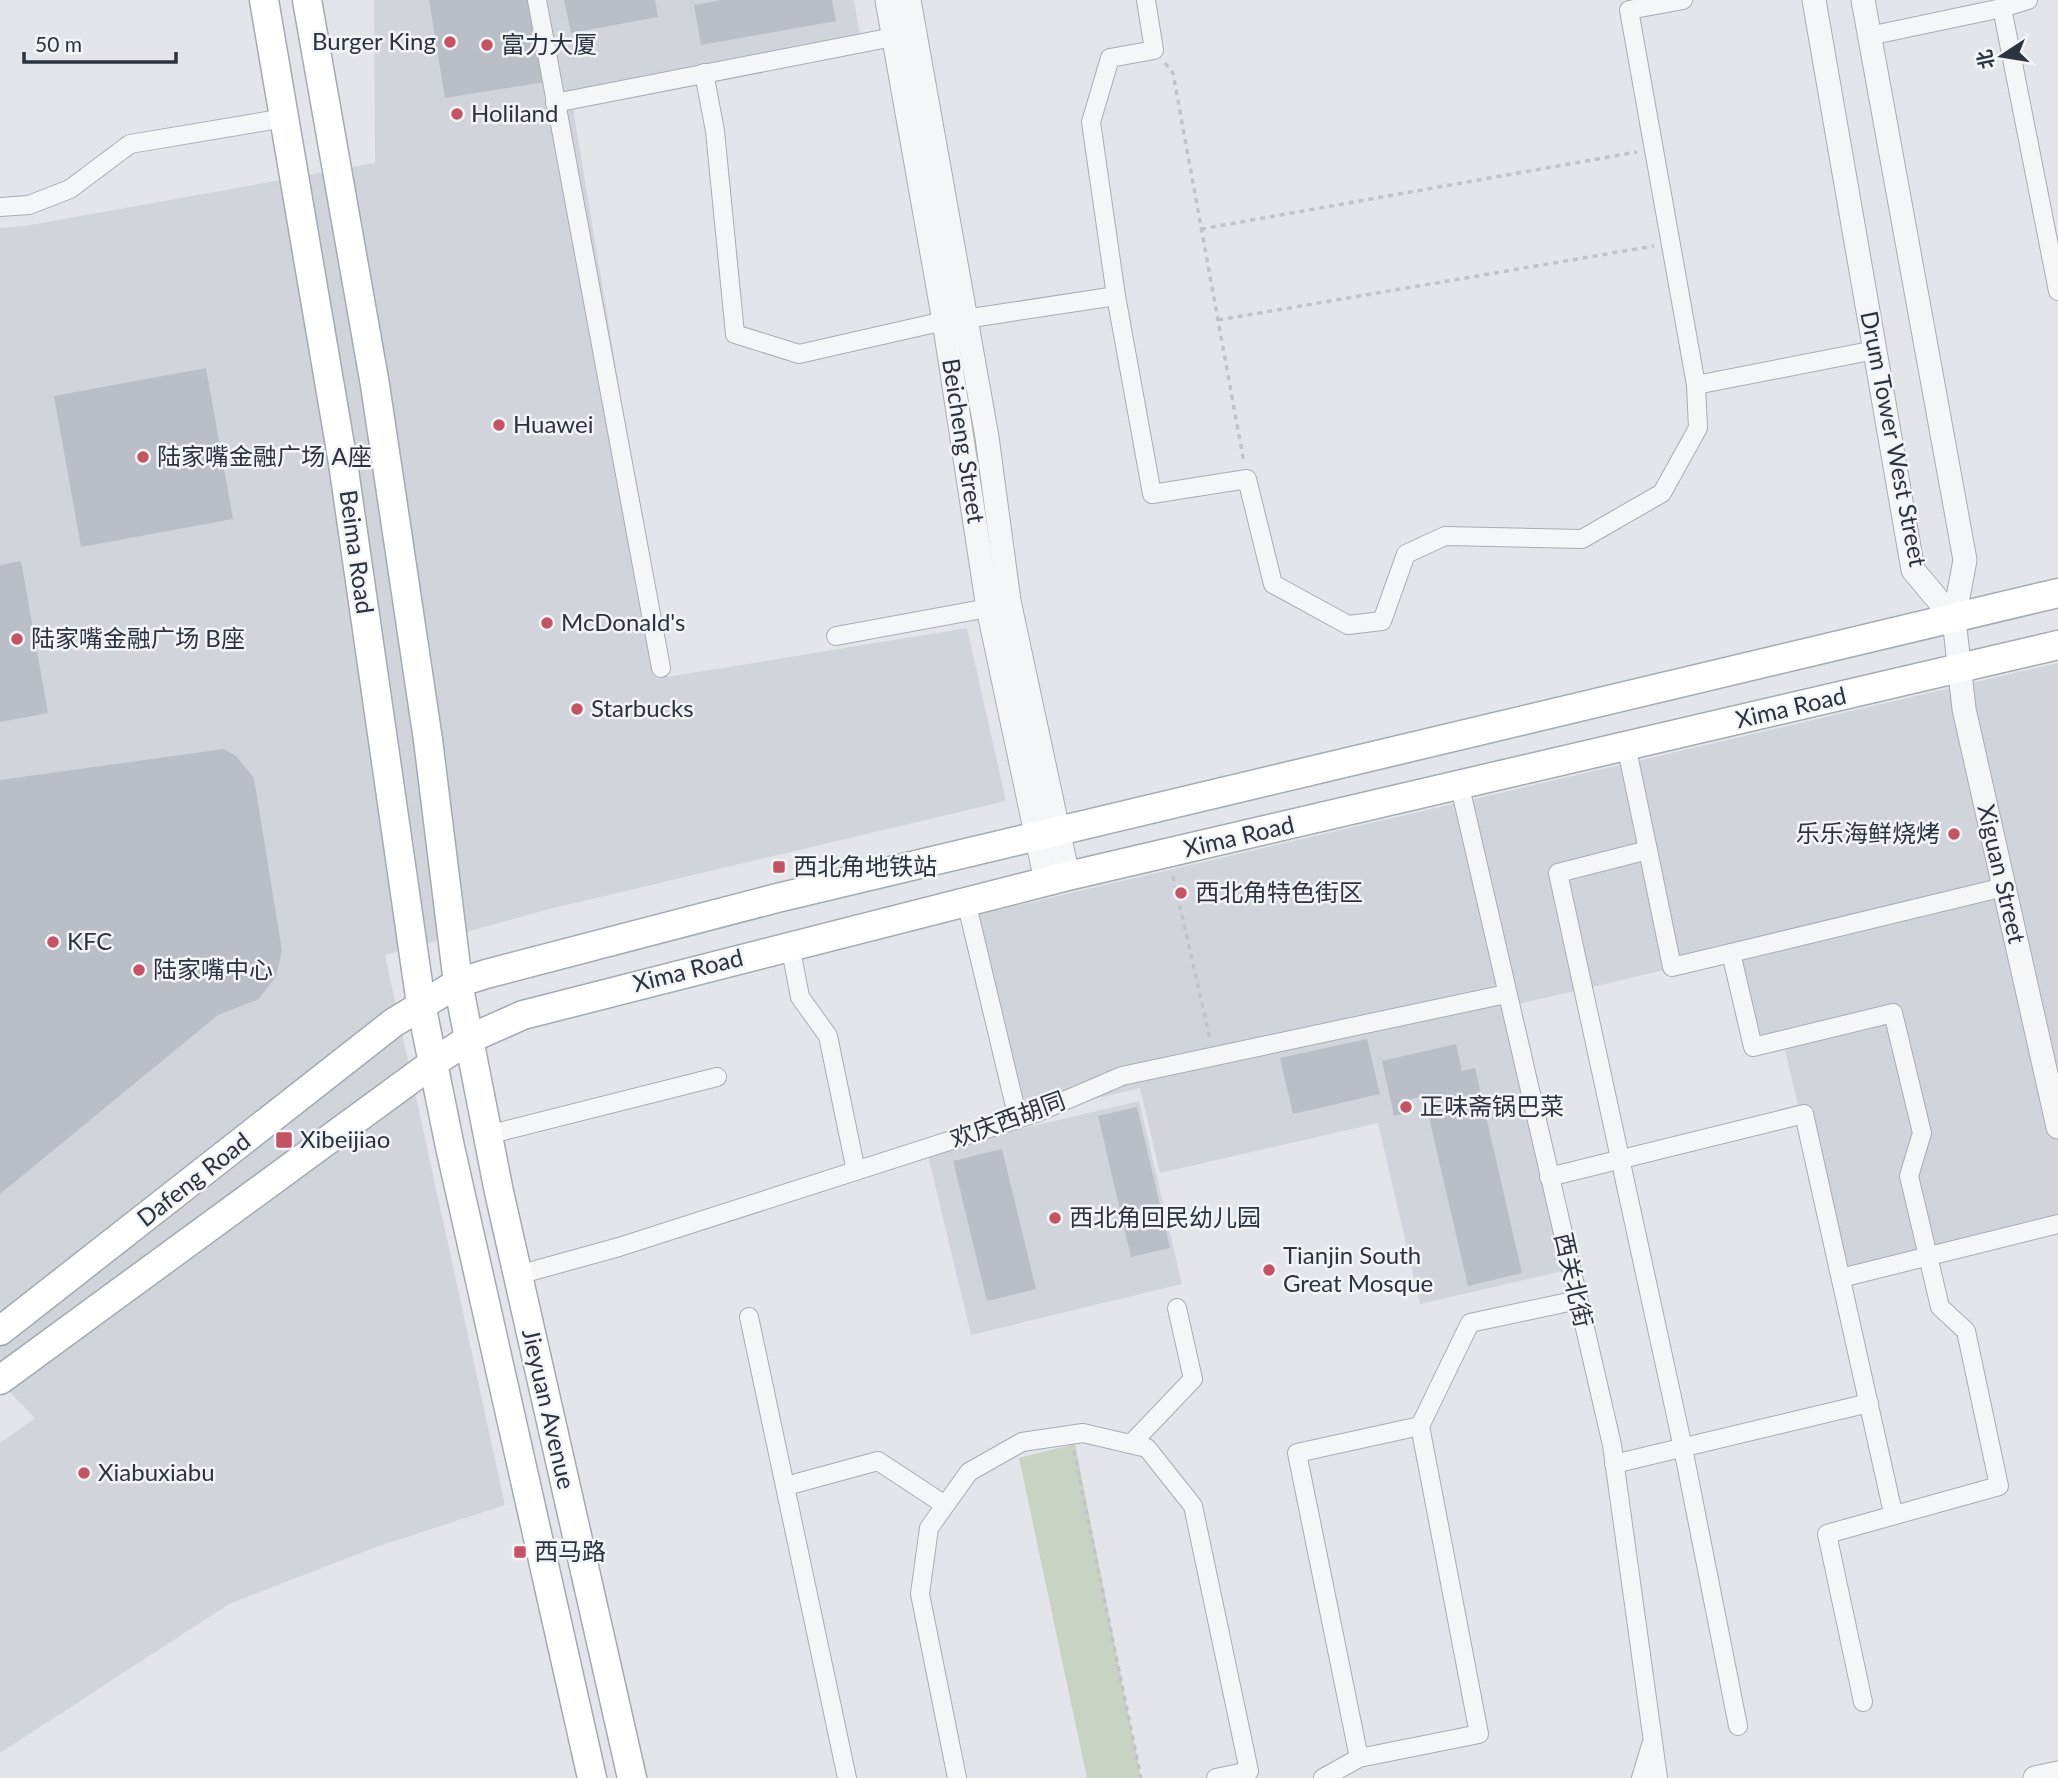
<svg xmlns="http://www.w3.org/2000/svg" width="2058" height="1778" font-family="Lato,'Noto Sans SC',sans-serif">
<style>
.built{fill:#d1d4db}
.green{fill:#c8d3c4}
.building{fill:#babec6}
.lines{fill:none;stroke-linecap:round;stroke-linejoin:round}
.minor-casing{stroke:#a8acb4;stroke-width:20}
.tertiary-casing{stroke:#a8acb4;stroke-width:25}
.primary-casing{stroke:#a3aab4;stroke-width:31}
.path{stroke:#c1c3c8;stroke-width:3.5;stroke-dasharray:5 5;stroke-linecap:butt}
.minor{stroke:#f5f6f8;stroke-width:18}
.tertiary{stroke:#f5f6f8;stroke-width:23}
.primary{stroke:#fff;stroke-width:28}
.poi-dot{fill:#c25463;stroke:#f2f4f7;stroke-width:2.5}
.labels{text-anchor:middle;stroke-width:5;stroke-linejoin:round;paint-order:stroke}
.poi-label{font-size:24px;fill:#2c3340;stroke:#f2f4f7;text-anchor:start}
.street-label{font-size:24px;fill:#2c3340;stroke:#f2f4f7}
</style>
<rect width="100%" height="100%" fill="#e3e5ea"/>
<!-- built -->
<g class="built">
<polygon points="374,0 854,0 860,36 571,96 667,677 967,628 1006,801 545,910 385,955 505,1505 376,1547 229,1604 0,1753 0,1443 35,1418 0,1382 0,228 25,226 375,163"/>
<polygon points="2058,663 2058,1223 2046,1220 1836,1269 1785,1050 1753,1057 1729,955 1502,1008 1563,1271 1420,1304 1378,1123 1160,1173 1140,1088 1023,1116 976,915"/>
<polygon points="1139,1101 1182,1284 971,1335 927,1151"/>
</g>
<!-- green -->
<polygon class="green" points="1075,1444 1141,1778 1087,1778 1019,1458"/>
<!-- building -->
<g class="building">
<polygon points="429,0 531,0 545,82 445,98"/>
<polygon points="564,0 655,0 658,17 571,33"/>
<polygon points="722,0 832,0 836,21 701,45 694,5"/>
<polygon points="206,368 233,519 81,547 54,396"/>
<polygon points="21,561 48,713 0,722 0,565"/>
<polygon points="224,749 236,756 254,778 282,951 276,976 259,999 218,1015 0,1194 0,780"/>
<polygon points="1367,1039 1380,1094 1293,1114 1280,1058"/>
<polygon points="1456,1044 1462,1071 1475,1068 1522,1273 1468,1286 1424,1096 1411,1099 1414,1112 1394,1116 1382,1061"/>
<polygon points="1137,1107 1170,1248 1131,1257 1098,1116"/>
<polygon points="1002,1149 1036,1289 987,1301 953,1161"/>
</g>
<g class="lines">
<defs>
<g id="minor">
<polyline points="537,0 661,668"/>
<polyline points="2028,0 2002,8 2058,291"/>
<polyline points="1869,36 2002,8"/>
<polyline points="704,73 715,131 735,334 799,354 944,321"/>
<polyline points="555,103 893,37"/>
<polyline points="0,207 29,205 70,189 130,144 285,118"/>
<polyline points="1116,296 1152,494 1247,479 1273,584 1348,625 1382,621 1406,554 1445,536 1582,539 1662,493 1698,428 1696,385 1629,10 1683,0"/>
<polyline points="965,319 1116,296 1091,122 1110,58 1154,50 1146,0"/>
<polyline points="1696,385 1875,350"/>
<polyline points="836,636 988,608"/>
<polyline points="1626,745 1648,850 1558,873 1683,1448 1738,1726"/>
<polyline points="1460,787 1612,1445 1658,1778"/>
<polyline points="1648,850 1672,967 1731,953 1753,1047 1893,1013 1922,1133 1909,1176 1940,1307 1966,1331 1999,1486 1827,1534 1863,1702"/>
<polyline points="966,901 1018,1119"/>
<polyline points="790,945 800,997 828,1036 856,1171"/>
<polyline points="1731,953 2004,887"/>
<polyline points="487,1135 717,1077"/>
<polyline points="1549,1177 1804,1114 1893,1513"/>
<polyline points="518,1275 619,1247 1036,1113 1122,1076 1506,994"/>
<polyline points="1841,1278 2058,1224"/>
<polyline points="749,1317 847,1778"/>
<polyline points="1131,1444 1193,1379 1177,1308"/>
<polyline points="1614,1464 1869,1403"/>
<polyline points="786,1486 878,1461 945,1505"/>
<polyline points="1359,1758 1297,1453 1420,1426"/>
<polyline points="957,1778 920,1594 929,1528 969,1472 1022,1442 1083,1433 1147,1448 1193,1506 1249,1771 1216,1778"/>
<polyline points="1323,1778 1359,1758 1479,1734 1420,1426 1470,1323 1578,1300"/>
<polyline points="1641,1778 1651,1745"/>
</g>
<g id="tertiary">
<polyline points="887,0 944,321 988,608 1046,881"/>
<polyline points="909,0 987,437 1009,601 1068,876"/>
<polyline points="1814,0 1913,570 1954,619"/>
<polyline points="1863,0 1965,560 1954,619 1964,709 2058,1127"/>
<polyline points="2035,1778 2058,1773"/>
</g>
<g id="primary">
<polyline points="264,0 343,463 421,1004 450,1147 592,1778"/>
<polyline points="307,0 375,385 428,740 458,983 499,1192 632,1778"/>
<polyline points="0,1331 393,1023 458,983 486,974 777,898 2058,593"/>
<polyline points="0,1380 433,1063 469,1039 523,1015 1068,876 2058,645"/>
</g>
</defs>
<!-- minor casing -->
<use href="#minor" class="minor-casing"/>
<!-- tertiary casing -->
<use href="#tertiary" class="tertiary-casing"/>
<!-- primary casing -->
<use href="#primary" class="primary-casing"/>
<!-- path -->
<g class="path">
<polyline points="1165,63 1173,73 1244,463"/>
<polyline points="1201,229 1637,152"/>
<polyline points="1218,320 1654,246"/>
<polyline points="1173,876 1210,1039"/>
<polyline points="1074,1451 1141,1778"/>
</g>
<!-- minor -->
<use href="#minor" class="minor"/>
<!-- tertiary -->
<use href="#tertiary" class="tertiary"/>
<!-- primary -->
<use href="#primary" class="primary"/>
</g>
<!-- markers -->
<g class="poi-dot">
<circle cx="450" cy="42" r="7"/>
<circle cx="487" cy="45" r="7"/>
<circle cx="457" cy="114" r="7"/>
<circle cx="499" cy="425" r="7"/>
<circle cx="143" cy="457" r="7"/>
<circle cx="547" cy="623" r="7"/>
<circle cx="17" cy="639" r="7"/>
<circle cx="577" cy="709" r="7"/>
<circle cx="1954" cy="834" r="7"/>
<rect x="772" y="860" width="14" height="14" rx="3.5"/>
<circle cx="1181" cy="893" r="7"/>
<circle cx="53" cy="942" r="7"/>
<circle cx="139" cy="970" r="7"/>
<circle cx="1406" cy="1107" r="7"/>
<rect x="275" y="1131" width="18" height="18" rx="3.5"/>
<circle cx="1055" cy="1218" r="7"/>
<circle cx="1269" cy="1270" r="7"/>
<circle cx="84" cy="1473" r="7"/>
<rect x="513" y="1545" width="14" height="14" rx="3.5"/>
</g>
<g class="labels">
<!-- poi labels -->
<g class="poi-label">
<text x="436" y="50" text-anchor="end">Burger King</text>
<text x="501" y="53">富力大厦</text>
<text x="471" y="122">Holiland</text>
<text x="513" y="433">Huawei</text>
<text x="157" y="465">陆家嘴金融广场 A座</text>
<text x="561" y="631">McDonald's</text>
<text x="31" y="647">陆家嘴金融广场 B座</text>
<text x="591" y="717">Starbucks</text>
<text x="1940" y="842" text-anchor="end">乐乐海鲜烧烤</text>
<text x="793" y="875">西北角地铁站</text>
<text x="1195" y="901">西北角特色街区</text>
<text x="67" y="950">KFC</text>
<text x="153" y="978">陆家嘴中心</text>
<text x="1420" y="1115">正味斋锅巴菜</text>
<text x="300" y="1148">Xibeijiao</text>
<text x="1069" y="1226">西北角回民幼儿园</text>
<text x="1283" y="1264">Tianjin South<tspan x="1283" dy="28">Great Mosque</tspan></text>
<text x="98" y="1481">Xiabuxiabu</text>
<text x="534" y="1560">西马路</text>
</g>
<!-- street labels -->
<g class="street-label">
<text transform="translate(1893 439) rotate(79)" y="8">Drum Tower West Street</text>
<text transform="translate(963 441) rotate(81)" y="8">Beicheng Street</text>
<text transform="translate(356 552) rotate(82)" y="8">Beima Road</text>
<text transform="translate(1791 708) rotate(-13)" y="8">Xima Road</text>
<text transform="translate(1239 837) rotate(-13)" y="8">Xima Road</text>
<text transform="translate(2001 874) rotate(77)" y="8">Xiguan Street</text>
<text transform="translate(688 971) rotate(-14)" y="8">Xima Road</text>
<text transform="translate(1008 1120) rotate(-20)" y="8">欢庆西胡同</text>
<text transform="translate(194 1180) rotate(-38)" y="8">Dafeng Road</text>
<text transform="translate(1573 1280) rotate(77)" y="8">西关北街</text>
<text transform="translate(548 1409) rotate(77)" y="8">Jieyuan Avenue</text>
</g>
</g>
<!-- north arrow -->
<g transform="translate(2002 56) rotate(258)" stroke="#f2f4f7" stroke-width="5" paint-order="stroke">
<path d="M0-5L12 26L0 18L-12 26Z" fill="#2c3340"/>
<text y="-10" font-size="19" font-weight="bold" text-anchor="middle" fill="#2c3340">北</text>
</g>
<!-- scale -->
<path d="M24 52v10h152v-10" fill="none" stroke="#2c3340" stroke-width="3.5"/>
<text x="35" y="52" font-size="21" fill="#2c3340" stroke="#f2f4f7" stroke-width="5" paint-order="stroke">50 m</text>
</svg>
